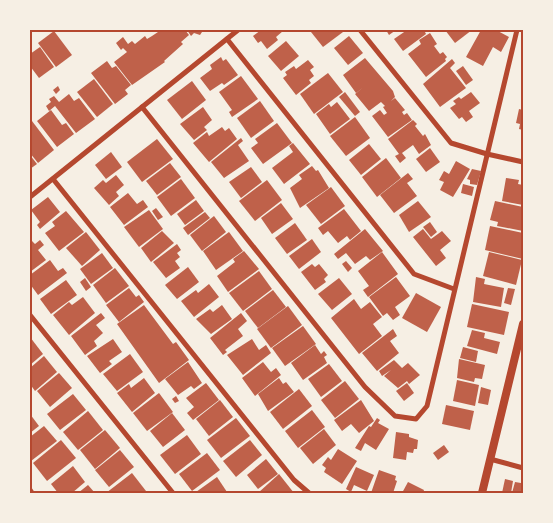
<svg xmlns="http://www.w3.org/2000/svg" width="553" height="523" font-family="'Fira Sans Condensed',sans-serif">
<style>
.building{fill:#bf614a}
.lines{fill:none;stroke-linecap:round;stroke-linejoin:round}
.minor{stroke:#b5482f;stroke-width:5}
.tertiary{stroke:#b5482f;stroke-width:8}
.neatline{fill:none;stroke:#b5482f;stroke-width:2}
</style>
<rect width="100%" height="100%" fill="#f6efe4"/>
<!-- building -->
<g class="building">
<polygon points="156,30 185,30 189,35 181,42 183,44 164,61 165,62 132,85 114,62 127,52 123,48 121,50 116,43 123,37 128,44 132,41 135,44 145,36 147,39 152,36 158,32"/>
<polygon points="187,30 202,30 202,32 200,35 194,33 191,36"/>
<polygon points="261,30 282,30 283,31 276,37 278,40 267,49 261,41 258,43 253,36"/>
<polygon points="313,30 341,30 343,32 323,47 311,32"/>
<polygon points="386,30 396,30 389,35"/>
<polygon points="407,30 424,30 426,34 403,51 394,39"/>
<polygon points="445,30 472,30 455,43"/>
<polygon points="481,30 496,30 509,37 501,52 493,47 483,66 466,57"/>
<polygon points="54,31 72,55 56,67 38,43"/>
<polygon points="430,33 437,44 434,46 440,54 443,52 447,57 445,59 446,61 426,77 408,54 421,44 419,40"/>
<polygon points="349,36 363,53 348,65 334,48"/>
<polygon points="286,41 299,56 281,71 268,56"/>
<polygon points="40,47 54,67 39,78 30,66 30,54"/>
<polygon points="221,57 223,61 226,59 238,75 224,85 222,83 210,91 200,78 212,69 210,65"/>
<polygon points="365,58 393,91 395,97 391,101 395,98 405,110 402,112 404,115 407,113 412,120 388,137 372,116 380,110 384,115 387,113 383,107 385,106 381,102 369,111 355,94 364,87 356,93 343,75"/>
<polygon points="452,59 455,63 450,68 466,88 440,107 423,84"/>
<polygon points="308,60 314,67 310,70 314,76 309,80 311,83 296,95 283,78 287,75 285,72 294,66 296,69"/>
<polygon points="107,61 112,68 116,66 131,85 125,90 128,94 115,104 91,73"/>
<polygon points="463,66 473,80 466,85 456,71"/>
<polygon points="328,73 343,92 314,114 300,94"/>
<polygon points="241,76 258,99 232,117 229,112 232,110 219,92"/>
<polygon points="94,79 113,104 97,117 77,92"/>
<polygon points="192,81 206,100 182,119 167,100"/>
<polygon points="58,86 60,90 56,94 53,90"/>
<polygon points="345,92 360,112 355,116 339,97"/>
<polygon points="471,92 480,103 469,111 473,117 466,122 462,117 459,119 450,108 456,104 453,101 459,97 461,99"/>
<polygon points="69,94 74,101 79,98 95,119 76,133 55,106 49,111 46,106 51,102 49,99 54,96 59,102"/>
<polygon points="260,101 274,121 251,138 237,118"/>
<polygon points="337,102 350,119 330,134 316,114 329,104 331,107"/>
<polygon points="203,107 212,120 204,127 207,130 194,140 180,124"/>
<polygon points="519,109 523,110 523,130 519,129 520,124 516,123"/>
<polygon points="51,110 62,125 66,123 74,134 57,147 37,121"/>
<polygon points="355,117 370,138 346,156 330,136"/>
<polygon points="413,120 417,124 415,126 423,136 425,134 431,145 419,154 413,145 402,153 406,158 400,163 395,156 399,154 388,139"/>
<polygon points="32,121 54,150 38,163 30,153"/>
<polygon points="277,123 292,143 263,164 251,148 258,143 255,139"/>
<polygon points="222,127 225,131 229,128 237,139 209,162 193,143 207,132 209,136"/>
<polygon points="241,138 243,141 238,145 249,161 224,178 211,162"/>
<polygon points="157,139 173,159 142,182 127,162"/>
<polygon points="293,143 310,164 284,184 272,168 293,152 289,146"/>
<polygon points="369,144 381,159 361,175 349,160"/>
<polygon points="430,148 440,162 426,172 416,159"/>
<polygon points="111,152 122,167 106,179 95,165"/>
<polygon points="30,155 37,164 30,169"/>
<polygon points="386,158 401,178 377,197 362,177"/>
<polygon points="456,161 470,169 453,197 440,190 444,182 439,180 444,171 449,174"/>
<polygon points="170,163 181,177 157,195 146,181"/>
<polygon points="312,166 316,171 318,170 329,188 300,208 290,188 302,179 299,175"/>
<polygon points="251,167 262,182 241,198 229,182"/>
<polygon points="472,169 481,171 477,185 470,184 470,180 467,179"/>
<polygon points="408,173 413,179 407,183 417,196 394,213 380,195"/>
<polygon points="116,175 124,185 116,192 119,196 109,205 94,188 103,180 106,183"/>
<polygon points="506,178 519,180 518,184 523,185 523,205 502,201"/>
<polygon points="181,179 195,198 171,216 157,197"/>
<polygon points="267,180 282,200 255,221 239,201"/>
<polygon points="463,184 474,187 472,196 461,193"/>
<polygon points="331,187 345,206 321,224 306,205"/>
<polygon points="128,193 137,204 143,200 148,207 124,225 110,207"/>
<polygon points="48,197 60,212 40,229 37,225 40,222 31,210"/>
<polygon points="196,200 204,211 185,225 177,214"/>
<polygon points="418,201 431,217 409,232 399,215"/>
<polygon points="495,201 523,207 523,231 497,226 498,222 490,220"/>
<polygon points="281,203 293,219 272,234 261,218"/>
<polygon points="156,208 163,217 158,220 152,211"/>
<polygon points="344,209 361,231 350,240 347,236 338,243 328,231 323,235 318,228"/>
<polygon points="149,210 163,229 139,247 124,227"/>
<polygon points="66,211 84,232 59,251 45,233 55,226 52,222"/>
<polygon points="205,212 210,218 188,235 183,228"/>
<polygon points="214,216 226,232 202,251 190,235"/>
<polygon points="430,222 437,232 431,237 423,227"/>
<polygon points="295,223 307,240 287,254 275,238"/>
<polygon points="490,226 523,233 523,259 485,250"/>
<polygon points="365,229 383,251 370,260 366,256 355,264 346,253 338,259 334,254"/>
<polygon points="423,229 431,239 442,231 451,241 440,250 446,258 436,266 413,237"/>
<polygon points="162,231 174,243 151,262 141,248"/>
<polygon points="86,232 100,250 82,266 66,248"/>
<polygon points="229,232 243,251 216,270 203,251"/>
<polygon points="312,239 321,252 299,269 289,256"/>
<polygon points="40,240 44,245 38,250 46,260 30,272 30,243 32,241 35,244"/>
<polygon points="177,244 181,250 177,253 180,257 175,261 180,268 166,278 153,262"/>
<polygon points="244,251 259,269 228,292 217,276 235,262 233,259"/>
<polygon points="382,252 398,274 368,297 363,290 369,286 358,271"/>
<polygon points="489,252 522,260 516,285 483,276"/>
<polygon points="102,253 113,268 91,284 80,269"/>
<polygon points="50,260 58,271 63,268 67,273 38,295 30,284 30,275"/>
<polygon points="346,261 352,268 348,272 342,264"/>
<polygon points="312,264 315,267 319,264 328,275 324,279 326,282 315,290 301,272"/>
<polygon points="188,267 199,282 177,299 165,285"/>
<polygon points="115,268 129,286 106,303 93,285"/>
<polygon points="259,271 272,289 243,311 229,293"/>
<polygon points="396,277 410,296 395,307 400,315 393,320 387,313 383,316 369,297"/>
<polygon points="476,277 485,279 484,284 504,288 501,307 473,302"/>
<polygon points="85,278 91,287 86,291 80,282"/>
<polygon points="339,278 352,294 332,310 318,294"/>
<polygon points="66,280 77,295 51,314 40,299"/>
<polygon points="209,284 219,297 194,317 181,301 196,290 198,293"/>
<polygon points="129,288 136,297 139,295 144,302 119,322 106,305"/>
<polygon points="508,288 515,289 511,305 504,303"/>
<polygon points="273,290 286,307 258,328 245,311"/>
<polygon points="416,293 441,307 427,332 402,318"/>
<polygon points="83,297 95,313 69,335 53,315 69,302 72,305"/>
<polygon points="354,299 361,309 370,302 382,317 373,324 382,336 359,354 331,318"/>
<polygon points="472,304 509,312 504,335 467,327"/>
<polygon points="144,305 173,344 176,342 189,360 159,383 117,324"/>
<polygon points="222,305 232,319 211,334 196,319 210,309 213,312"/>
<polygon points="288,306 302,325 271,348 257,329"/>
<polygon points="101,313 105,318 96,325 103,333 94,341 97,346 85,355 71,336"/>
<polygon points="241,313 247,321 238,329 243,336 225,350 227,352 223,355 210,338"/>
<polygon points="303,326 316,344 285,366 272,348"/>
<polygon points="393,329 397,336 390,341 399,353 377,371 362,353"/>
<polygon points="472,330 485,333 484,338 500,342 497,354 467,346"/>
<polygon points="30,337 43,354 30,365"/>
<polygon points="113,339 122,352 109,361 112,364 100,373 87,356"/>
<polygon points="252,339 259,350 266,345 271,353 243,375 227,355"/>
<polygon points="315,345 321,354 324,351 327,355 324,357 327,363 303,380 291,363"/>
<polygon points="463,347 478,351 476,362 460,358"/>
<polygon points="130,354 143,372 117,391 103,374"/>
<polygon points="44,356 57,372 35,391 30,384 30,368"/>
<polygon points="459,359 485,365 482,379 475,378 474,382 457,378"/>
<polygon points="394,360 402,368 408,363 420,375 409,384 407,381 398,388 384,376 391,370 382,376 379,371"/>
<polygon points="188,362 202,383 194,389 191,386 178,395 165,379"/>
<polygon points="263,362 271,372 276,368 281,375 255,396 242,378"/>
<polygon points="329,364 342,381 321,397 308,379"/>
<polygon points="59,373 72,388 50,407 37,391"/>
<polygon points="144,378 155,393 132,412 117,393 129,384 131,388"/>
<polygon points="279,378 283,384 286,382 294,392 268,411 258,394"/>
<polygon points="457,380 479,385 475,406 453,401"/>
<polygon points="345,381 359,399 335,418 321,400"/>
<polygon points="206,383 219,400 193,420 187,413 194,407 186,398"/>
<polygon points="407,383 414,393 404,401 396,391"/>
<polygon points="481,387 491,390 488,405 478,403"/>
<polygon points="299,389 312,406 283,429 270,412"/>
<polygon points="159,393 173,412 147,431 133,413"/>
<polygon points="73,394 86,410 60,430 47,414"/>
<polygon points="176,396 179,401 175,403 172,399"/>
<polygon points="220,400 233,417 209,436 196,419"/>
<polygon points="361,400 374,421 359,433 351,424 342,431 334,420"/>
<polygon points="446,405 474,411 470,430 442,424"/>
<polygon points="312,410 325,427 298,448 285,431"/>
<polygon points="88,411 103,430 78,450 63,432"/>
<polygon points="172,413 185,430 163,447 150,431"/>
<polygon points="30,414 39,426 30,433"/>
<polygon points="236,418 250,436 221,458 207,440"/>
<polygon points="377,418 380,420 378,423 389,429 376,450 365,443 361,451 355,448 369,426 371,427"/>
<polygon points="44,426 57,441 31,461 30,437"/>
<polygon points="324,429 336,445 313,464 300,448"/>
<polygon points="105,430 120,448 95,469 80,450"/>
<polygon points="396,432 409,434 409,437 418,440 417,449 414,449 413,453 407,452 406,460 393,458"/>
<polygon points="187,435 201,454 175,474 160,455"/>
<polygon points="61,440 76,458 47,481 33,463"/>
<polygon points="250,440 262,455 236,477 223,461"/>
<polygon points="444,445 449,452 438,460 433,453"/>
<polygon points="338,449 357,461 342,484 324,472 326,468 322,465 328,457 331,460"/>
<polygon points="120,450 134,467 109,487 95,470"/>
<polygon points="207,453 220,470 192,491 179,474"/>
<polygon points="266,459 278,474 258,489 247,475"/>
<polygon points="73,466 85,482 72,493 58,493 51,484"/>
<polygon points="356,467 374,475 367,491 354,485 351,492 346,489"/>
<polygon points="379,470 396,476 395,480 397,481 393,493 371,493"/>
<polygon points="132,473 146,491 143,493 106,493"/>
<polygon points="279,474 294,493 258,493"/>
<polygon points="217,477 227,492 197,493 196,492"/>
<polygon points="522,478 523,493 512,493 515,482 521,483"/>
<polygon points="505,479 513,481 511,493 502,493"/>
<polygon points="408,482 424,490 423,493 402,493"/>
<polygon points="88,485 95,493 78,493"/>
</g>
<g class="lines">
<!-- minor -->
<g class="minor">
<polyline points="360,30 451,143 487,154 523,162"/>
<polyline points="227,39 414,274 454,289"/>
<polyline points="142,107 365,387 395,416 416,419 427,406 517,30"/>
<polyline points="53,179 294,480 309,493"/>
<polyline points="30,197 238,30"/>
<polyline points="30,315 173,493"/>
<polyline points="490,459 523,468"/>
<polyline points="30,490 32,493"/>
</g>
<!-- tertiary -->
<polyline class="tertiary" points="482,493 523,324"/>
</g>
<!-- border -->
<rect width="553" height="523" fill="none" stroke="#f6efe4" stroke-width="62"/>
<rect x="31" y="31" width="491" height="461" class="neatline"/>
</svg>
